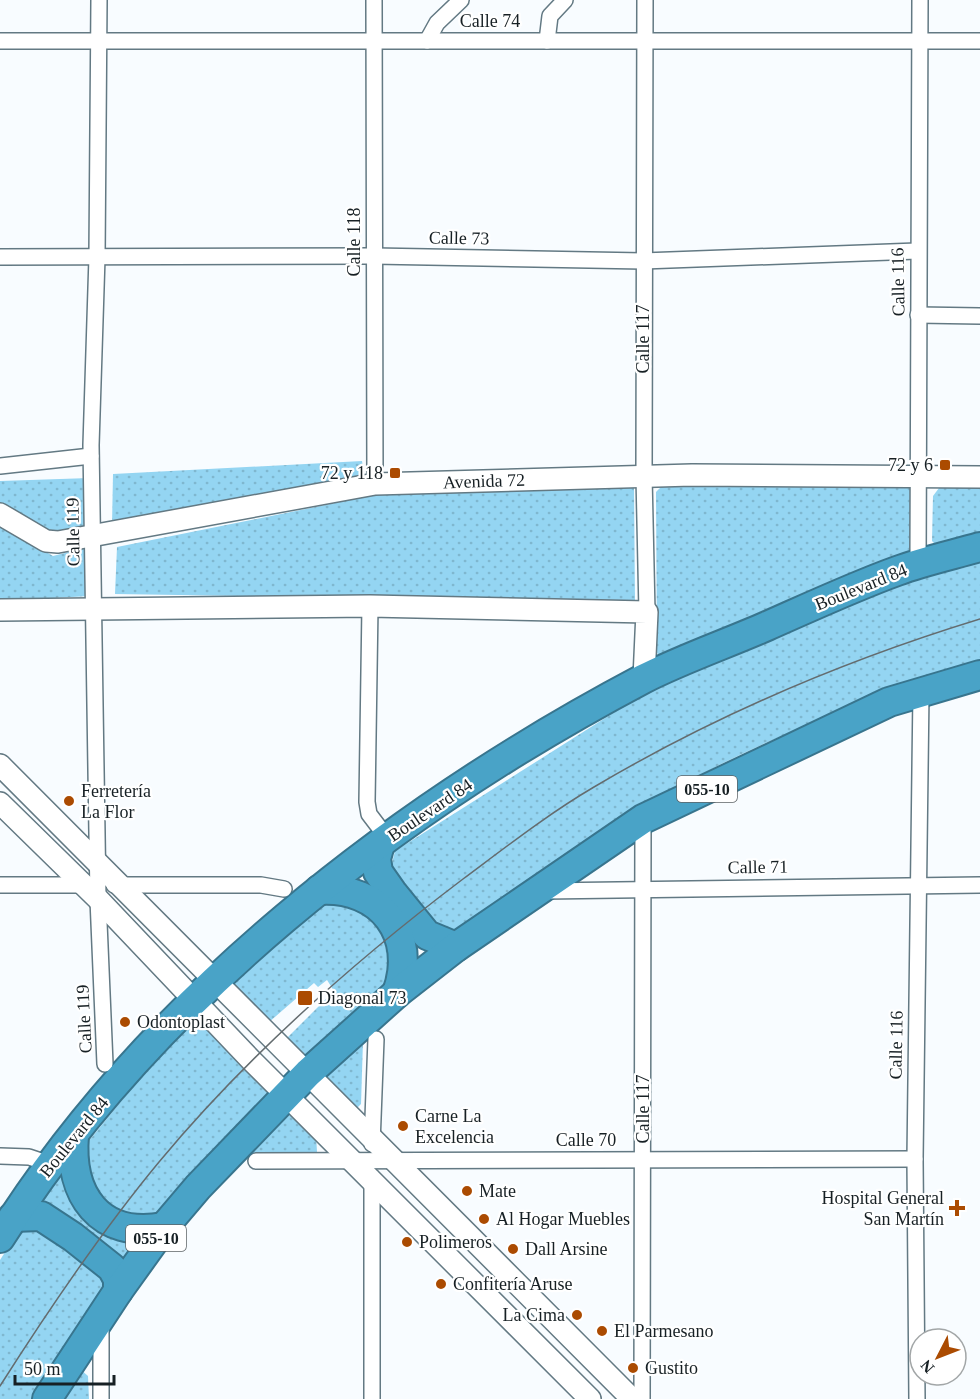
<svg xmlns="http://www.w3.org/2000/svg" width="980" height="1399" font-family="'Times New Roman',serif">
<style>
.grass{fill:url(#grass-dots)}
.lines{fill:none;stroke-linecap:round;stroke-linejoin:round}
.street-casing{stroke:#637983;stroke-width:18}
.secondary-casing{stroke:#637983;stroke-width:24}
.highway-casing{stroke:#38758e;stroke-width:32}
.street{stroke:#fff;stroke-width:15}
.secondary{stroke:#fff;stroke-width:21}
.highway{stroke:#49a3c7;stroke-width:28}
.tram{stroke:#646c6f;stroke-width:1.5}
.poi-dot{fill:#ab4b01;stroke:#fff;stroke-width:2}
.labels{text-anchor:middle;stroke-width:4.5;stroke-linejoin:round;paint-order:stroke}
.shield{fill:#fff;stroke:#5d6366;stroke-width:1.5}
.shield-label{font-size:16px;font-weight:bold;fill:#172024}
.street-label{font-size:18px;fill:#172024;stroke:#fff}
.poi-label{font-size:18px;fill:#172024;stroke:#fff;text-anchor:start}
</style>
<defs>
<pattern id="grass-dots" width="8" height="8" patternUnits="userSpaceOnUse" patternTransform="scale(1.5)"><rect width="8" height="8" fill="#94d5f2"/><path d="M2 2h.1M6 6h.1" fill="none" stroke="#7fb7cf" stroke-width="1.8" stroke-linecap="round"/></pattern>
</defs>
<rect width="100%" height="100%" fill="#f8fcff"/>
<!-- grass -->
<g class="grass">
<polygon points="362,461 365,479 112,526 113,474"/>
<polygon points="90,478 88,525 48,534 0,506 0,481"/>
<polygon points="664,484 909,486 914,492 913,552 664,661 657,653 656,492"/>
<polygon points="634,487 635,602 115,594 117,547 380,494"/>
<polygon points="939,488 980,488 980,541 942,551 932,541 933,496"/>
<polygon points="0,525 53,556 92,546 90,596 0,601"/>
<path d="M980,558V666C861,700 744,745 638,810C575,848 516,895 456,937L437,934L390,871L395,851L640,696L767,636L902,583Z"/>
<polygon points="343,900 387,929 393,966 384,986 303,1058 286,1039 334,991 327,980 318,987 314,983 268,1023 226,979 319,904"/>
<polygon points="192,1014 271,1093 167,1216 140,1223 100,1203 83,1157 88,1142"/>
<polygon points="363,1041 361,1104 356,1109 326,1086 325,1073"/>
<polygon points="296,1115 316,1134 317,1152 256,1155 241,1159 282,1116"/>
<polygon points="64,1171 145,1240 123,1268 37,1209"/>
<polygon points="41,1219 110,1286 36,1399 0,1399 0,1260 22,1226"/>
<polygon points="80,1369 88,1376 89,1399 60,1399"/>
</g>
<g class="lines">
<defs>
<g id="street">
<polyline points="99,0 97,257 91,445 98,899 105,1064"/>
<polyline points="374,0 375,484"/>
<polyline points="645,0 644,476 647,612"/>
<polyline points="0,41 980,41"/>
<polyline points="427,41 437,23 461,0"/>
<polyline points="547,41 550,16 565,0"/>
<polyline points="0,257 374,256 643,261 917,251"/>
<polyline points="918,315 980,316"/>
<polyline points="0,466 91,456"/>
<polyline points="918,564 920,0"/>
<polyline points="370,606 367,802 369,814 388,839"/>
<polyline points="0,885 87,885"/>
<polyline points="114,885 261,885 284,889"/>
<polyline points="545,891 980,885"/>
<polyline points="372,1144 376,1039"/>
<polyline points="0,1156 29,1157 50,1164"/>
<polyline points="256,1161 915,1159"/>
<polyline points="101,1323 101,1399"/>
<polyline points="372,1399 372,1177"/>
<polyline points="642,1399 643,819"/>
<polyline points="917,1399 915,1159 921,692"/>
</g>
<g id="secondary">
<polyline points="0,514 46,541 58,542 375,484 692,475 980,477"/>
<polyline points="0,610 370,606 647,612 644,678"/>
<polyline points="0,765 632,1399"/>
<polyline points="0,803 98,899 251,1060 590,1399"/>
</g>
<g id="highway">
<polyline points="380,844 376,859 378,872 392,892 427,935 456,947"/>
<path d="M319,890C381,886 418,935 397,993"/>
<path d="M74,1135C69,1195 99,1239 164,1227"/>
<polyline points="13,1217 41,1216 73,1237 112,1268 118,1279 118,1291"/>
<path d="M0,1238C150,1000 395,810 643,679C682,659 726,644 767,626C810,607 853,587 897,571C924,561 952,555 980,547"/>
<polyline points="47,1399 118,1291 164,1227 198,1187 308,1073 397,993 456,947 643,819 889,702 980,675"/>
</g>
</defs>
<!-- street casing -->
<use href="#street" class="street-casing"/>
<!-- secondary casing -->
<use href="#secondary" class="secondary-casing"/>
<!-- highway casing -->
<use href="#highway" class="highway-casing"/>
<!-- street -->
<use href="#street" class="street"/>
<!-- secondary -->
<use href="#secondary" class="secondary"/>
<!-- highway -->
<use href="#highway" class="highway"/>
<!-- tram -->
<path class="tram" d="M0,1386C49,1309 101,1232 159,1162C248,1055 352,963 463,879C506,847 548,814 594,787C714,716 846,660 980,619"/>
</g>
<!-- markers -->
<g class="poi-dot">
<rect x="939" y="459" width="12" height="12" rx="3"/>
<rect x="389" y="467" width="12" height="12" rx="3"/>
<circle cx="69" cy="801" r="6"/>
<rect x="297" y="990" width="16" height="16" rx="3"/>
<circle cx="125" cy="1022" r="6"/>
<circle cx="403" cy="1126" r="6"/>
<circle cx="467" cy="1191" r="6"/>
<path d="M954 1199h6v6h6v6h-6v6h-6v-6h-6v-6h6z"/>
<circle cx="484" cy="1219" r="6"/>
<circle cx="407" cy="1242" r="6"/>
<circle cx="513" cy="1249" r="6"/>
<circle cx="441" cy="1284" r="6"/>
<circle cx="577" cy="1315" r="6"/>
<circle cx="602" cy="1331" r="6"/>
<circle cx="633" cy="1368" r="6"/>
</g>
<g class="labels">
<!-- shield labels -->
<g class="shield">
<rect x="677" y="776" width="60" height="26" rx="4.5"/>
<rect x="126" y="1225" width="60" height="26" rx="4.5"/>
</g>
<g class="shield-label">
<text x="707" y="795">055-10</text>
<text x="156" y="1244">055-10</text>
</g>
<!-- street labels -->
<g class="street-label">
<text x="490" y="27">Calle 74</text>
<text transform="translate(459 238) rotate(1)" y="6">Calle 73</text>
<text transform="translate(354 242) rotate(-90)" y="6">Calle 118</text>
<text transform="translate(898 282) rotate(-91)" y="6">Calle 116</text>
<text transform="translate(643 339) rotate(-90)" y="6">Calle 117</text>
<text transform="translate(484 481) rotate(-2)" y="6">Avenida 72</text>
<text transform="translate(73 532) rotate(-91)" y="6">Calle 119</text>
<text transform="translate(861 587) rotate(-22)" y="6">Boulevard 84</text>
<text transform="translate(430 810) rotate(-34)" y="6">Boulevard 84</text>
<text transform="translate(758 867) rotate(-1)" y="6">Calle 71</text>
<text transform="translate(84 1019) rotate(-93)" y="6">Calle 119</text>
<text transform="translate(896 1045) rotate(-89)" y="6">Calle 116</text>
<text transform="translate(643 1109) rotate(-90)" y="6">Calle 117</text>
<text transform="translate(74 1137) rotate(-51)" y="6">Boulevard 84</text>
<text x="586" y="1146">Calle 70</text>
</g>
<!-- poi labels -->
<g class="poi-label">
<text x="933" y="471" text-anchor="end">72 y 6</text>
<text x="383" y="479" text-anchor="end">72 y 118</text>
<text x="81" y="797">Ferretería<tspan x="81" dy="21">La Flor</tspan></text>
<text x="318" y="1004">Diagonal 73</text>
<text x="137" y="1028">Odontoplast</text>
<text x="415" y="1122">Carne La<tspan x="415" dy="21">Excelencia</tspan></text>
<text x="479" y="1197">Mate</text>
<text x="944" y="1204" text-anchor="end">Hospital General<tspan x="944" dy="21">San Martín</tspan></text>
<text x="496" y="1225">Al Hogar Muebles</text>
<text x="419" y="1248">Polimeros</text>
<text x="525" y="1255">Dall Arsine</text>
<text x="453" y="1290">Confitería Aruse</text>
<text x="565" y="1321" text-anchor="end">La Cima</text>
<text x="614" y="1337">El Parmesano</text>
<text x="645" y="1374">Gustito</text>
</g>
</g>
<!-- north arrow -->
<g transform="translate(938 1357) rotate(228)"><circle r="28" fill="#ffffff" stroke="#a2a6a7" stroke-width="1.5"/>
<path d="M0-4.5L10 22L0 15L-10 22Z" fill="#ab4b01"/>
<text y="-9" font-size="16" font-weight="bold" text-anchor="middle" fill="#172024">N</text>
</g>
<!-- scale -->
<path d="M15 1375v9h99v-9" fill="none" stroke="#172024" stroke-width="3"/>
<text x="24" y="1375" font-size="18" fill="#172024" stroke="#ffffff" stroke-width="4.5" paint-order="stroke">50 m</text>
</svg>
